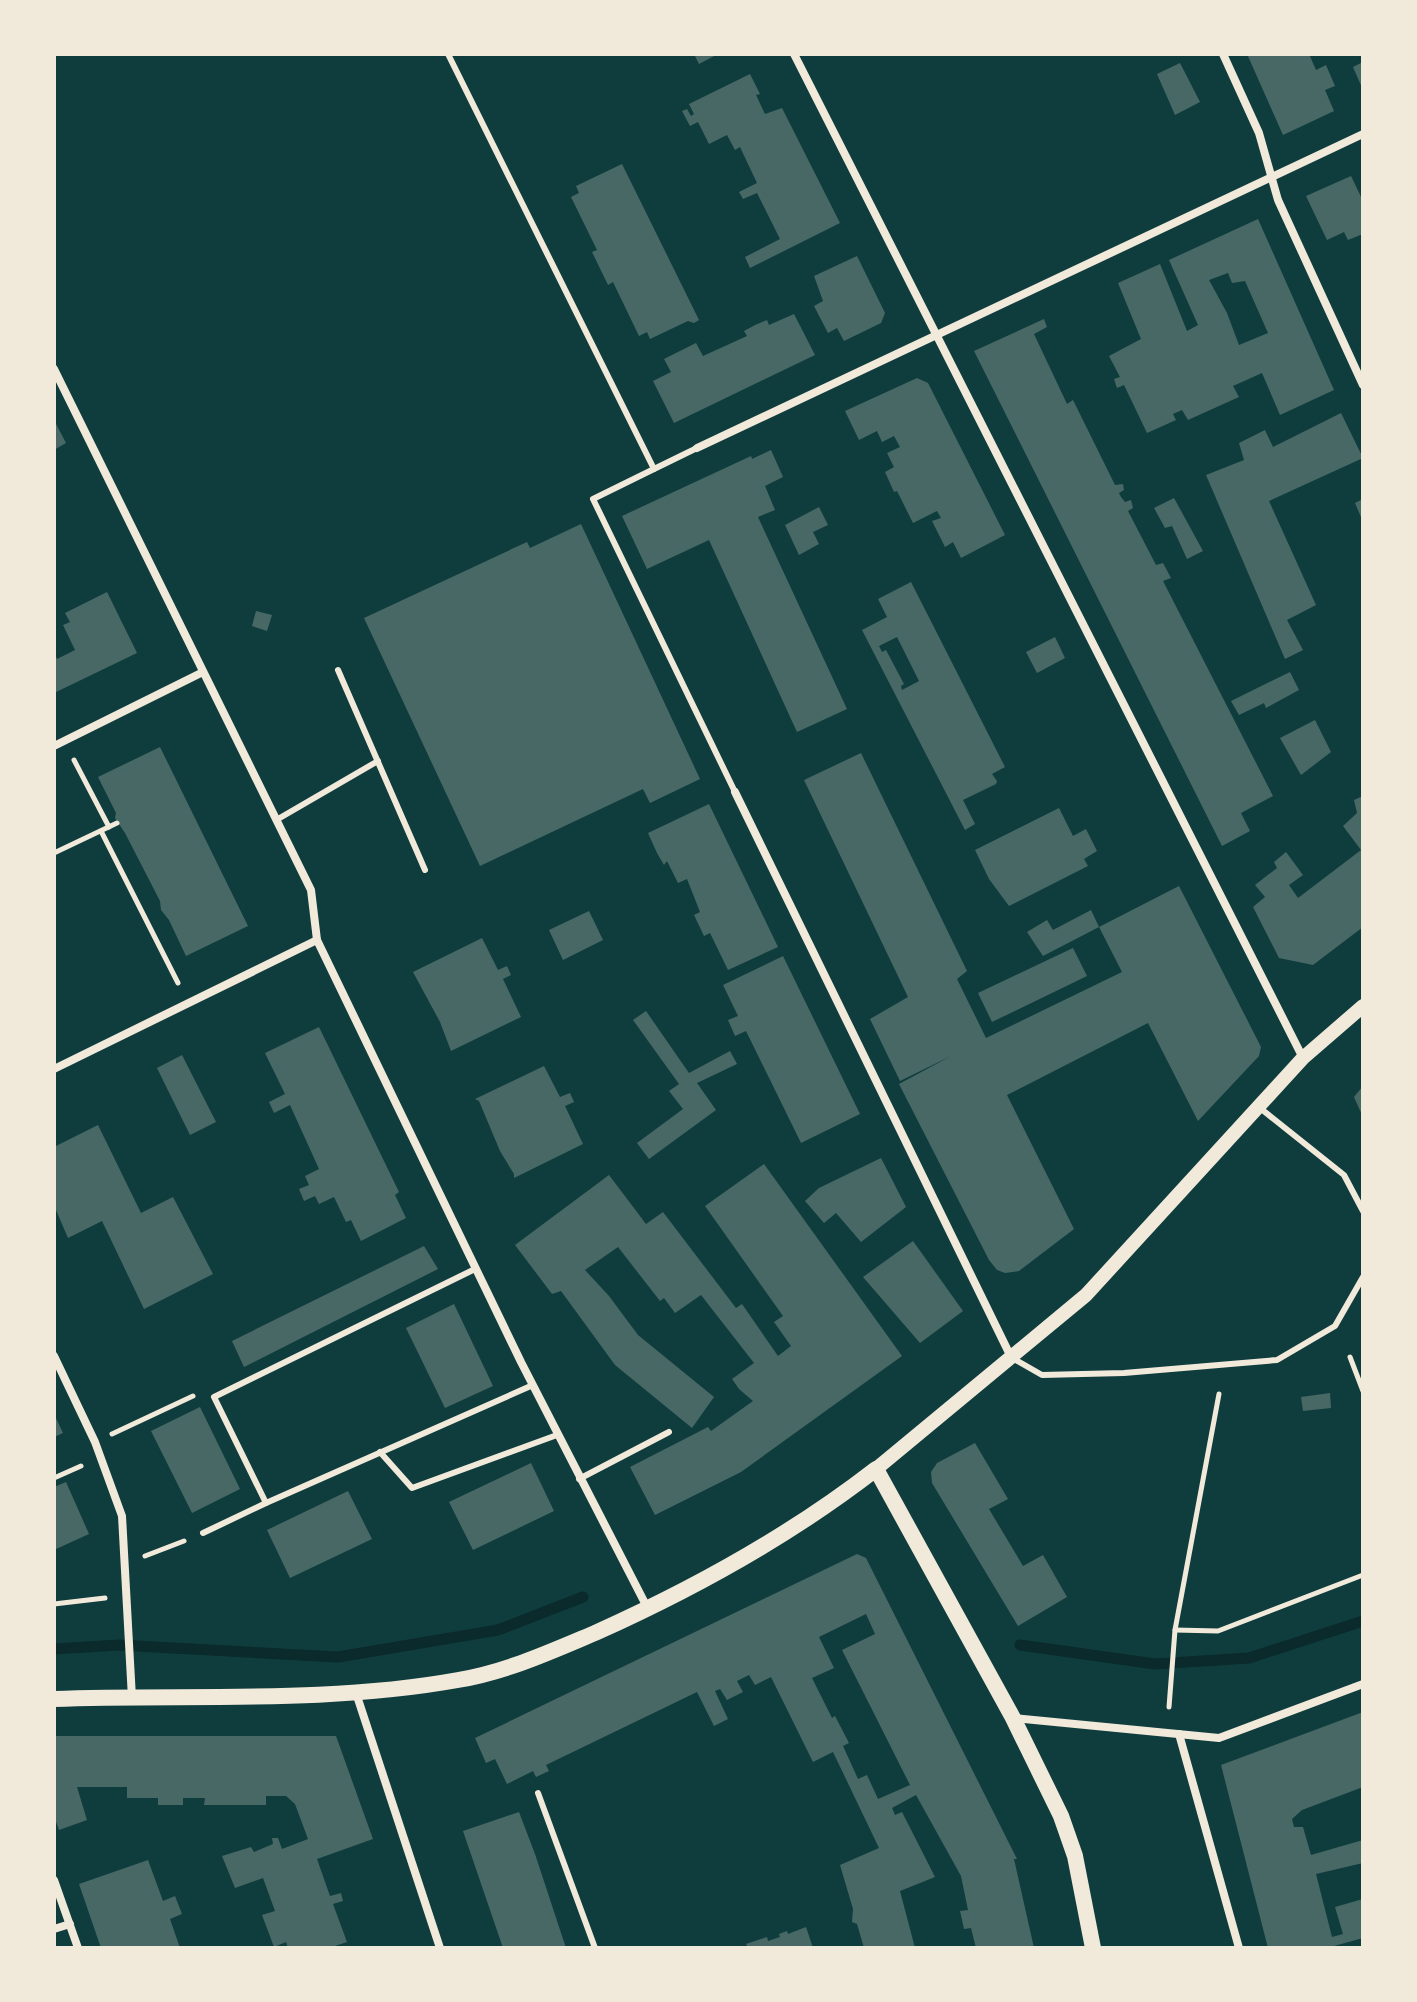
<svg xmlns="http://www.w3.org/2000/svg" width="1417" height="2002" font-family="Poppins,sans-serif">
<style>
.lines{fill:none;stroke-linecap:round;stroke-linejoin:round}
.stream{stroke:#0a2a2b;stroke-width:11}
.building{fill:#486865;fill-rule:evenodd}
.path{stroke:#f1e9da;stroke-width:5}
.service{stroke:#f1e9da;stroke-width:6}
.minor{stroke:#f1e9da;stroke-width:8}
.tertiary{stroke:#f1e9da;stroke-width:14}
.secondary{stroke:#f1e9da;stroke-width:16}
</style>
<rect width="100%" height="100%" fill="#0f3d3e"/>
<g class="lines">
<!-- stream -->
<g class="stream">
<polyline points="1020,1645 1155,1664 1249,1658 1363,1621"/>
<polyline points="54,1649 119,1645 338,1657 498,1630 583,1597"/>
</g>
</g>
<!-- building -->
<g class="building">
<polygon points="694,54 718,54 699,64"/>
<polygon points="1247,54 1309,54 1316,70 1326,65 1335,86 1325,90 1334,111 1283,135"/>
<polygon points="1363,62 1363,90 1353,67"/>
<polygon points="1180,63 1200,102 1175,115 1157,74"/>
<polygon points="750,74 760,94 756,95 765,114 782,108 840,223 750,268 745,257 780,239 757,193 743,199 739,192 757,183 740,147 735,150 727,135 709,144 698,122 690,126 682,111 687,109 691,116 694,114 689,104"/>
<polygon points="622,164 699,320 694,323 688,321 650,339 647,332 639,336 613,282 608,285 592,252 597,250 571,197 579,193 576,186"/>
<polygon points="1351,176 1363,201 1363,234 1348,240 1344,232 1327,240 1306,196"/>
<path d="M1258,219L1334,390L1280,415L1262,373L1233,386L1239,397L1188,420L1182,410L1173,414L1176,420L1147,433L1124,385L1117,388L1114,379L1120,377L1109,356L1141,339L1118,283L1160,264L1187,331L1198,325L1169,260ZM1228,273L1232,283L1245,281L1268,333L1239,345L1227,313L1209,280Z"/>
<polygon points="857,256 885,313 881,323 844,341 837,328 828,333 814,306 823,301 814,276"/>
<polygon points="794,314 815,355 674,423 653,381 671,372 664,359 696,343 703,356 747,336 744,331 755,325 767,320 769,325"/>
<polygon points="1044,319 1047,327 1034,334 1067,404 1073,400 1115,485 1123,484 1124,490 1119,493 1121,497 1125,502 1131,500 1133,508 1128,511 1156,565 1163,563 1171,578 1163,581 1273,796 1241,813 1250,831 1222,846 974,351"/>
<polygon points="917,378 928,383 1005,535 961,558 953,542 945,547 932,521 941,518 937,511 913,523 897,491 894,492 885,472 894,467 887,453 900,447 894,436 882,442 877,431 859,440 845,411"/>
<polygon points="1341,413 1363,458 1269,501 1316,605 1287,620 1303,650 1285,659 1206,475 1244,460 1239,443 1265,430 1273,447"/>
<polygon points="54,420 66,443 54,450"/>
<polygon points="771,450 783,477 765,486 775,510 758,517 847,709 797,732 709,540 647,569 622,516 751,456 752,459"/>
<polygon points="1174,498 1203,551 1187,559 1172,526 1165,528 1154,508"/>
<polygon points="1363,499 1363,522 1355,503"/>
<polygon points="819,507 828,525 813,532 819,544 799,555 785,525"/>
<polygon points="581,524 700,779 650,803 643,789 480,866 364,618 527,542 530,548"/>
<path d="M911,582L1005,767L992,774L997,781L996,784L963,800L975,824L965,830L862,630L887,617L878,599ZM897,637L919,681L902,690L901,686L904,684L886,650L882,652L879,646Z"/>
<polygon points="107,592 137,653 54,693 54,653 57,659 75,650 63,625 70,622 65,613"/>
<polygon points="256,611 272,615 267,631 252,626"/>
<polygon points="1055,637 1065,658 1037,673 1026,652"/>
<polygon points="1290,672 1299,690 1266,708 1264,703 1239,715 1231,701"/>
<polygon points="1315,720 1331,752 1301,775 1280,738"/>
<polygon points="160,747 248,926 186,956 169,920 161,910 160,901 125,833 115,818 116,813 98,777"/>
<polygon points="861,753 967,971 957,979 986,1038 1122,972 1099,927 1179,886 1261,1047 1259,1056 1198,1121 1148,1023 1007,1095 1074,1229 1019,1271 1005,1273 997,1270 989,1260 899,1084 951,1056 900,1081 870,1019 908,997 804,780"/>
<polygon points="1363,796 1363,927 1313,965 1279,958 1253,907 1265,897 1255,885 1277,868 1274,862 1286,852 1303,875 1289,885 1298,898 1361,850 1343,826 1357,813 1354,800"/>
<polygon points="709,804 778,947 728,970 710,933 704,936 694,915 700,912 687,879 678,883 667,861 664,865 657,853 648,833"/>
<polygon points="1059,808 1073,836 1086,829 1097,851 1084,859 1088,866 1009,906 989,879 975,850"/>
<polygon points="1091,910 1099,927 1043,956 1027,932 1047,920 1053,930"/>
<polygon points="589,911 603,940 563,960 549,930"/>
<polygon points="482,938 498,970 507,966 511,975 503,979 521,1017 451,1051 440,1022 413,972"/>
<polygon points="1073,948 1087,976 992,1022 978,993"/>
<polygon points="783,956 860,1114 801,1143 746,1031 735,1036 728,1020 738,1016 723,985"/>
<polygon points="646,1011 689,1073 730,1051 737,1064 697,1083 716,1110 649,1159 637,1143 683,1109 669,1091 679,1084 633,1020"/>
<polygon points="319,1027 399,1192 395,1195 406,1218 361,1241 351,1220 346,1222 334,1197 319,1204 315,1196 304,1201 299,1189 309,1185 305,1176 319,1169 290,1105 274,1113 269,1102 285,1094 265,1053"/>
<polygon points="182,1055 216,1122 190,1135 157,1068"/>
<polygon points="544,1066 560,1097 570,1093 574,1102 565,1106 583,1144 514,1178 514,1174 500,1151 479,1101 475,1099"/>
<polygon points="1363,1086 1363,1117 1354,1097"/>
<polygon points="98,1125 141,1213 173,1197 213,1274 144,1309 102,1221 68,1238 56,1210 54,1210 54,1147"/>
<polygon points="881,1158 906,1207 861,1242 836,1213 824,1223 805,1201 819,1188"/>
<polygon points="764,1164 902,1356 741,1472 655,1515 630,1467 708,1427 711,1431 753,1401 739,1389 732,1379 754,1363 701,1295 675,1313 664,1298 660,1301 618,1247 585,1270 609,1296 638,1335 714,1397 692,1428 615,1365 561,1291 552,1294 515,1245 609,1175 646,1224 663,1212 736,1308 742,1304 778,1356 791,1346 774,1322 783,1316 705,1206"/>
<polygon points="913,1241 963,1311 920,1343 863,1277"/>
<polygon points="424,1246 438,1269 244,1367 232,1341"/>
<polygon points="454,1304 493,1386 445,1408 406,1328"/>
<polygon points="1330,1393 1331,1408 1303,1411 1301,1397"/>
<polygon points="200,1407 240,1489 192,1513 151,1431"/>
<polygon points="54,1414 63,1433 54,1437"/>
<polygon points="975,1443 1008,1499 989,1509 1023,1566 1043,1555 1067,1597 1018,1626 932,1483 931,1472 937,1463"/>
<polygon points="531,1463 554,1511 473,1550 449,1502"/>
<polygon points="66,1482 89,1534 54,1550 54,1487"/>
<polygon points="348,1491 372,1539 290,1578 267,1530"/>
<path d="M857,1554L866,1558L1017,1859H1014L1034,1948H976L971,1928L964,1929L960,1911L968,1910L961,1876L916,1795L892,1808L895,1815L902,1812L935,1877L900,1891L915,1948H864L857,1924L852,1922L853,1909L840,1865L879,1848L833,1752L813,1762L771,1677L755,1685L749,1675L737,1681L743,1692L727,1700L720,1689L715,1691L728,1719L714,1726L697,1692L546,1765L549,1771L536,1777L533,1771L507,1784L495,1759L486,1763L475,1738ZM866,1614L875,1634L842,1650L910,1785L878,1799L867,1775L858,1779L843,1746L849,1743L835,1716L832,1718L812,1678L834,1668L819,1637Z"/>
<polygon points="1363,1712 1363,1787 1302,1810 1292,1819 1294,1827 1303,1827 1311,1855 1363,1840 1363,1863 1316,1874 1332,1937 1343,1934 1335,1907 1363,1899 1363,1938 1334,1946 1335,1948 1268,1948 1221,1765"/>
<polygon points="54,1736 336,1736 373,1839 317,1859 330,1896 341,1893 343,1901 333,1904 347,1942 329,1948 288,1948 286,1942 274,1947 262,1915 275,1911 263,1878 235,1888 222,1856 251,1847 254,1852 273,1844 272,1838 278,1838 282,1849 308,1839 295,1804 286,1796 266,1796 266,1805 204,1805 205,1798 183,1798 183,1805 158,1805 158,1798 127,1798 127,1787 77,1787 87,1820 59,1830 54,1816"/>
<polygon points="519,1812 535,1854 566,1948 503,1948 463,1831"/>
<polygon points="148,1860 163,1901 175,1896 182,1914 170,1919 180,1948 101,1948 79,1884"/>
<polygon points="806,1927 813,1948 748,1948 746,1944 767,1937 768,1941 780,1937 779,1934 787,1931 788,1934"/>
</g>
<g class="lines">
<!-- path -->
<g class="path">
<polyline points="74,760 109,827"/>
<polyline points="101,831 178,983"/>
<polyline points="54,853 117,823"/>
<polyline points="1350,1357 1363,1391"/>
<polyline points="112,1434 193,1396"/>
<polyline points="54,1478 81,1466"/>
<polyline points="145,1556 184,1541"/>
<polyline points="54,1604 105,1598"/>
<polyline points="1175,1630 1218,1631 1363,1575"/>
<polyline points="1169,1707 1175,1630 1219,1394"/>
</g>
<!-- service -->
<g class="service">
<polyline points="448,54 654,469 697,448"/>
<polyline points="654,469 593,499 735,792"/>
<polyline points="338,670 425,870"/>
<polyline points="278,819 378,761"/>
<polyline points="1260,1108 1344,1175 1363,1211"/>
<polyline points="475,1269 214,1397 266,1503 533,1385"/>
<polyline points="1014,1359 1042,1375 1124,1373 1277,1360 1335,1326 1363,1277"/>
<polyline points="380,1452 412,1488 557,1435"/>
<polyline points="579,1479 669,1432"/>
<polyline points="203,1533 266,1503"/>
<polyline points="538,1793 595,1948"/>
</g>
<!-- minor -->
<g class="minor">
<polyline points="794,54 1303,1058"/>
<polyline points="1223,54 1259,133 1278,200 1363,385"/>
<polyline points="54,369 311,890 317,940 521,1362 648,1609"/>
<polyline points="697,448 1363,134"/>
<polyline points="54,746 203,672"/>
<polyline points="735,792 1011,1357"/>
<polyline points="54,1069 317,940"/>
<polyline points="54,1356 95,1442 122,1516 132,1698"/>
<polyline points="356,1693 440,1948"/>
<polyline points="1014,1718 1219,1738 1363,1684"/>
<polyline points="1179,1734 1239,1948"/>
<polyline points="54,1880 78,1948"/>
<polyline points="54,1929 70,1924"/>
</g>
<!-- tertiary -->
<polyline class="tertiary" points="876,1469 1086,1295 1303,1058 1363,1006"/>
<!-- secondary -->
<path class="secondary" d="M54,1699C188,1694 325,1704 458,1680C506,1672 550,1652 595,1633C693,1589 791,1535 876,1469L1013,1718L1061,1816L1075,1856L1093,1948"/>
</g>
<!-- border -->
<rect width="1417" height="2002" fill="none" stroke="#f1e9da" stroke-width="112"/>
</svg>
